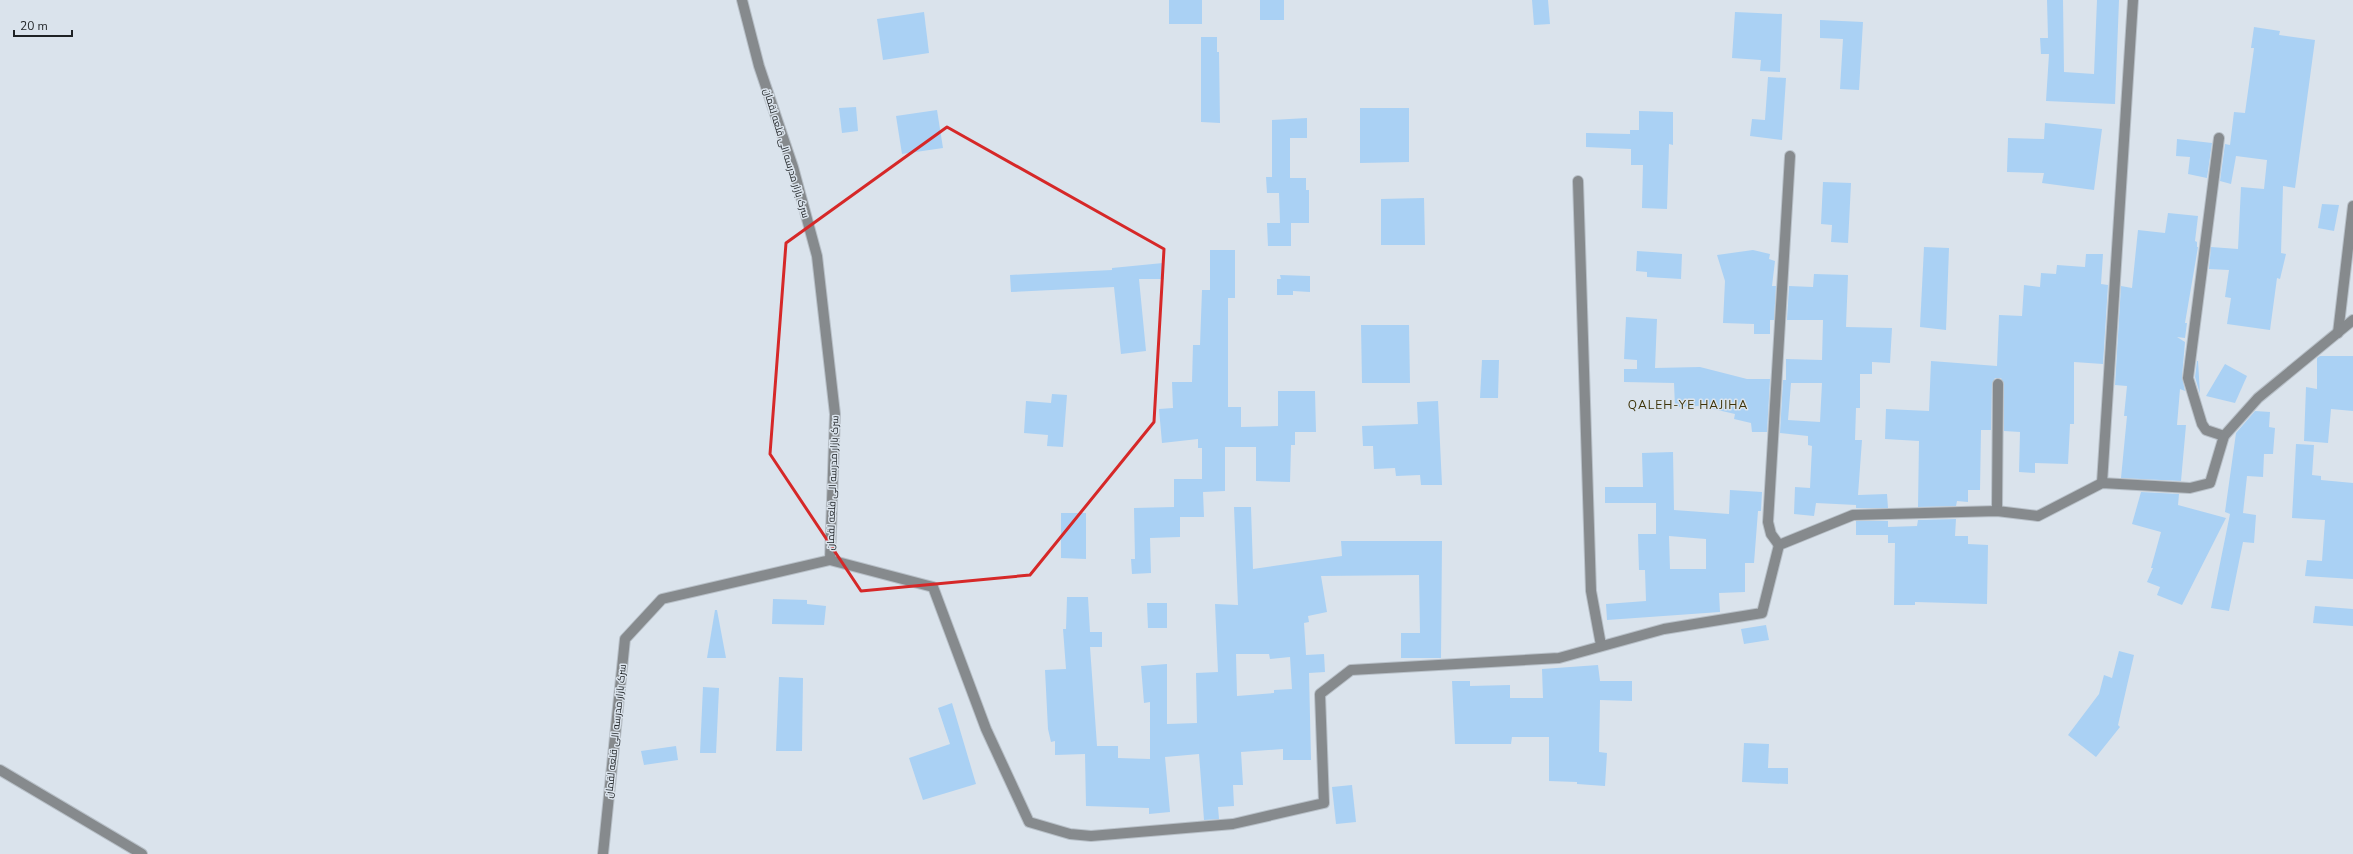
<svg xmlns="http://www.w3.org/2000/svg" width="2353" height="854" font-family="'Nunito Sans',Cairo,sans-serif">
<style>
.building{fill:#aad1f4;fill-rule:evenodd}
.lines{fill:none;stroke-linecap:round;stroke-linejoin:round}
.minor-casing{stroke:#b8c0c8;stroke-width:12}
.minor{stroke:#868a8d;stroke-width:10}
.marked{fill:none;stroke:#d62828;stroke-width:3;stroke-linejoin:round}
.labels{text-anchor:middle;stroke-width:3;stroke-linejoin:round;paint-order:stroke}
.street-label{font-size:10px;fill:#1e2225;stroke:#dae3ec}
.quarter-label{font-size:12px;letter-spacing:1px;fill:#3c3207;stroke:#dae3ec}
</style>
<rect width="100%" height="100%" fill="#dae3ec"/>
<!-- building -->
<g class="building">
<rect x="1169" y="0" width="33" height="24"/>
<rect x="1260" y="0" width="24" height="20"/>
<polygon points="1532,0 1548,0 1550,24 1534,25"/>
<polygon points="2047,0 2063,0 2064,72 2094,74 2097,0 2119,0 2115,104 2046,101 2049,54 2041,54 2040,38 2048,38"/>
<polygon points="924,12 929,53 883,60 877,19"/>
<polygon points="1735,12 1782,14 1780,72 1760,71 1761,60 1732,58"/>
<polygon points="1820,20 1863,22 1859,90 1840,89 1843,39 1820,38"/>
<polygon points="2254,27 2280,31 2279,35 2315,40 2295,188 2283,186 2281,253 2286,254 2280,279 2277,278 2270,330 2227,324 2231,298 2225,297 2229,270 2209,269 2211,247 2238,249 2241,187 2264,189 2267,160 2236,156 2231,184 2220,181 2225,144 2230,145 2234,112 2245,113 2254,48 2251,48"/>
<polygon points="1201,37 1217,37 1217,52 1219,52 1220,123 1201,122"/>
<polygon points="1768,77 1786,78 1782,140 1750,136 1752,119 1765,120"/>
<polygon points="856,107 858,131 842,133 839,108"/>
<polygon points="1360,108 1409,108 1409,162 1360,163"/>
<polygon points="937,110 943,148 902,154 896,116"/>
<polygon points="1639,111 1673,112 1673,145 1669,144 1667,209 1642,208 1643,165 1631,165 1631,149 1586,147 1586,133 1630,134 1630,130 1639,130"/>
<polygon points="1307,118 1307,138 1290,138 1290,178 1306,178 1306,190 1309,190 1309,223 1291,223 1291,246 1268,246 1267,223 1280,223 1279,193 1267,193 1266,177 1272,177 1272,120"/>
<polygon points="2045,123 2102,129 2094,190 2042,183 2044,173 2007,172 2008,138 2044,139"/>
<polygon points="2177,139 2212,143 2207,178 2188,174 2190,157 2176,156"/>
<polygon points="1823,182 1851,183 1848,243 1831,242 1832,225 1821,224"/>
<polygon points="1424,198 1425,245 1381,245 1381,199"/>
<polygon points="2322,204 2339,205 2334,231 2318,228"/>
<polygon points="2168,213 2198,216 2195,241 2197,242 2197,247 2198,247 2185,323 2187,323 2185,338 2177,337 2185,342 2182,377 2185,391 2180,389 2177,425 2186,425 2181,481 2121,478 2127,416 2124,416 2127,386 2115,385 2121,286 2132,288 2138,230 2165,233"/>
<polygon points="1924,247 1949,248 1946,330 1920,327"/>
<polygon points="1210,250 1235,250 1235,298 1228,298 1228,407 1241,407 1241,427 1278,426 1278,391 1315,391 1316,432 1295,432 1295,445 1291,445 1290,482 1256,481 1256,447 1225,447 1225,491 1203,492 1204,517 1180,517 1180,537 1150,538 1151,573 1132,574 1131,559 1135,559 1134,508 1174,507 1174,479 1202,479 1202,448 1198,448 1198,439 1162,443 1159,409 1173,408 1172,382 1192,382 1193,345 1200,345 1202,290 1210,290"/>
<polygon points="1753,250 1770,254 1769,259 1775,261 1772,286 1776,286 1774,320 1770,320 1770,334 1754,334 1754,324 1723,323 1725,281 1717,255"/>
<polygon points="1637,251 1682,254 1681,279 1647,277 1647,272 1636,271"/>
<polygon points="2086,254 2103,254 2101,284 2108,285 2103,364 2074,362 2074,424 2070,424 2068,464 2035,463 2035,473 2019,472 2020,432 2004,431 2004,384 2001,378 1995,378 1992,384 1991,430 1981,430 1980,490 1968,490 1968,502 1957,501 1956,506 1918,507 1919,441 1885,439 1886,409 1929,411 1931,361 1997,366 1999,315 2022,316 2024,285 2040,287 2041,273 2056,274 2057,265 2085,267"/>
<polygon points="1163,263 1164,279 1139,279 1146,351 1121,354 1114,287 1011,292 1010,275 1112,270 1112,268"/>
<path d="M1814,274L1848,275L1846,327L1892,328L1890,363L1872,362V374H1860V408H1856L1855,440H1862L1858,495L1887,494L1888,508H1856V505L1816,503L1814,516L1794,514L1795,487L1810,488L1812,446L1808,445V436L1780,433L1783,380H1786V359L1822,360L1823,320H1787L1789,286L1813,287ZM1791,383H1822L1820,422L1788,420Z"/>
<polygon points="1280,275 1310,276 1310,292 1293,291 1293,295 1277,295 1277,279 1281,279"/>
<polygon points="1626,317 1657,319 1655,368 1700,367 1747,379 1770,379 1767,432 1752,432 1751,423 1734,419 1735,414 1700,406 1675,407 1674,383 1624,382 1624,369 1637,369 1637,360 1624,359"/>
<polygon points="1361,325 1409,325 1410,383 1362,383"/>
<polygon points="2320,356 2353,356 2353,411 2331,409 2328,443 2304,441 2306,387 2317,389 2317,358"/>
<polygon points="1482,360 1499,360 1498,398 1480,398"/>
<polygon points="2197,361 2198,361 2200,394 2195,377"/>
<polygon points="2225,364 2247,376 2235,403 2206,396"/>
<polygon points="1052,394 1067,395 1063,447 1047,446 1048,435 1024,433 1026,401 1051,403"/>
<polygon points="1438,401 1442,485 1421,485 1420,475 1396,476 1395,468 1374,469 1373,446 1363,446 1362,426 1418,424 1417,402"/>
<polygon points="2255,411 2270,412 2269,427 2275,428 2273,454 2264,454 2263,477 2247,476 2243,513 2256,515 2254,543 2243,542 2229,611 2211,608 2230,514 2225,512 2236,433"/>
<polygon points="2296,444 2314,445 2312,475 2321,476 2321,480 2353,483 2353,579 2305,576 2307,560 2322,561 2325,520 2292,518"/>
<path d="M1673,452L1674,510L1729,514L1730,490L1762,492L1761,511H1758L1754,563H1745V592L1719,593L1720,612L1607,620L1606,604L1646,601L1645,570H1639L1638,534H1656V503H1605V487H1643L1642,453ZM1669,536L1706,539V569H1670Z"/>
<polygon points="2141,492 2179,494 2178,505 2226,518 2182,605 2157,595 2160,587 2147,582 2153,568 2151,568 2161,532 2132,524"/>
<path d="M1234,507H1251L1253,569L1342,556L1341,541H1442L1441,658H1401V633H1420L1419,575L1321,576L1327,612L1308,616L1309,622L1304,623L1306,655L1324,654L1325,672L1309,673L1311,760H1283V749L1241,752L1243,785H1233L1234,806L1218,807L1219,819L1204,820L1199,754L1165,757L1170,812L1149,814V808L1086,806L1085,754L1055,755V741L1051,742L1048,729L1045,670L1066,669L1063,629H1066L1067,597H1088L1090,632H1102V647H1090L1097,746H1118V758L1150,759V702L1144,703L1141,666L1167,664V724L1197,723L1196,673L1218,672L1215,604L1238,605ZM1236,654H1269L1270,659L1290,657L1292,689L1274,690V693L1237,696Z"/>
<polygon points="1061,513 1086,513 1086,559 1061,558"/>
<polygon points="1956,519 1955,536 1968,536 1968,544 1988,545 1987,604 1915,602 1915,605 1894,605 1895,543 1888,543 1888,535 1856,535 1856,521 1888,521 1888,527 1917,526 1918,520"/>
<polygon points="773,599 807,600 807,604 826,606 824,625 772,624"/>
<polygon points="1147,603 1167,603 1167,628 1148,628"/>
<polygon points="2315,606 2353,609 2353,626 2313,623"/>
<polygon points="715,610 717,610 726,658 707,658"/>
<polygon points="1766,625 1769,640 1744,644 1741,629"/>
<polygon points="2119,651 2134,655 2118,725 2120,727 2096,757 2068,735 2099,694 2104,675 2112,678"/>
<polygon points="1598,665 1600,681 1632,681 1632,701 1600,700 1599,752 1607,753 1605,786 1577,784 1577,782 1549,781 1549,737 1512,737 1511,744 1455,744 1452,681 1470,681 1470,686 1510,685 1510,698 1543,698 1542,669"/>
<polygon points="779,677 803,678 802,751 776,751"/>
<polygon points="703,687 719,688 716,753 700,753"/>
<polygon points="952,703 976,784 923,800 909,758 950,744 938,708"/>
<polygon points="1744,743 1769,744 1768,768 1788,768 1788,784 1742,782"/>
<polygon points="676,746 678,760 644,765 641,751"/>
<polygon points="1352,785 1356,822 1336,824 1332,787"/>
</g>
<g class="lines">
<defs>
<g id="minor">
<polyline points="2219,138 2188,378 2202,424 2206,430 2224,436"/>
<polyline points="1578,181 1591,591 1601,645"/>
<polyline points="2338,333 2353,206"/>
<polyline points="2102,483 2133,0"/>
<polyline points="1997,511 1998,384"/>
<polyline points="1779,545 1771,534 1768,522 1790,156"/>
<polyline points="830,560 933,587 986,729 1029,822 1070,834 1091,836 1233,824 1324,803 1320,694 1351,670 1559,658 1664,629 1762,613 1779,545 1853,515 1997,511 2038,516 2102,483 2190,488 2210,483 2224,436 2258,398 2353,320"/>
<polyline points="0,770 142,854"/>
<polyline points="603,854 625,639 662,599 830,560 835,414 817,256 793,167 759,66 742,0"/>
</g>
</defs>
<!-- minor casing -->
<use href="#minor" class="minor-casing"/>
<!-- minor -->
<use href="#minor" class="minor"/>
</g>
<!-- marked area -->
<path class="marked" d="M947,127L1164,249L1154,422L1030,575L861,591L770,454L786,243Z"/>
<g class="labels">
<!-- street labels -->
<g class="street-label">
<text transform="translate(787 153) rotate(73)" y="4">سرک بازار مدرسه الی قلعه لقمان</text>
<text transform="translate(832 483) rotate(-88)" y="4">سرک بازار مدرسه الی قلعه لقمان</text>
<text transform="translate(615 731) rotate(-84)" y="4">سرک بازار مدرسه الی قلعه لقمان</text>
</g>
<!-- quarter labels -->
<g class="quarter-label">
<text x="1688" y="409">QALEH-YE HAJIHA</text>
</g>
</g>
<!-- scale -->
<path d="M14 30v6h58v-6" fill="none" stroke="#1e2225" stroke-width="2"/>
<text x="20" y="30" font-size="12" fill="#1e2225" stroke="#dae3ec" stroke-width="3" paint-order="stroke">20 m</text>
</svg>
